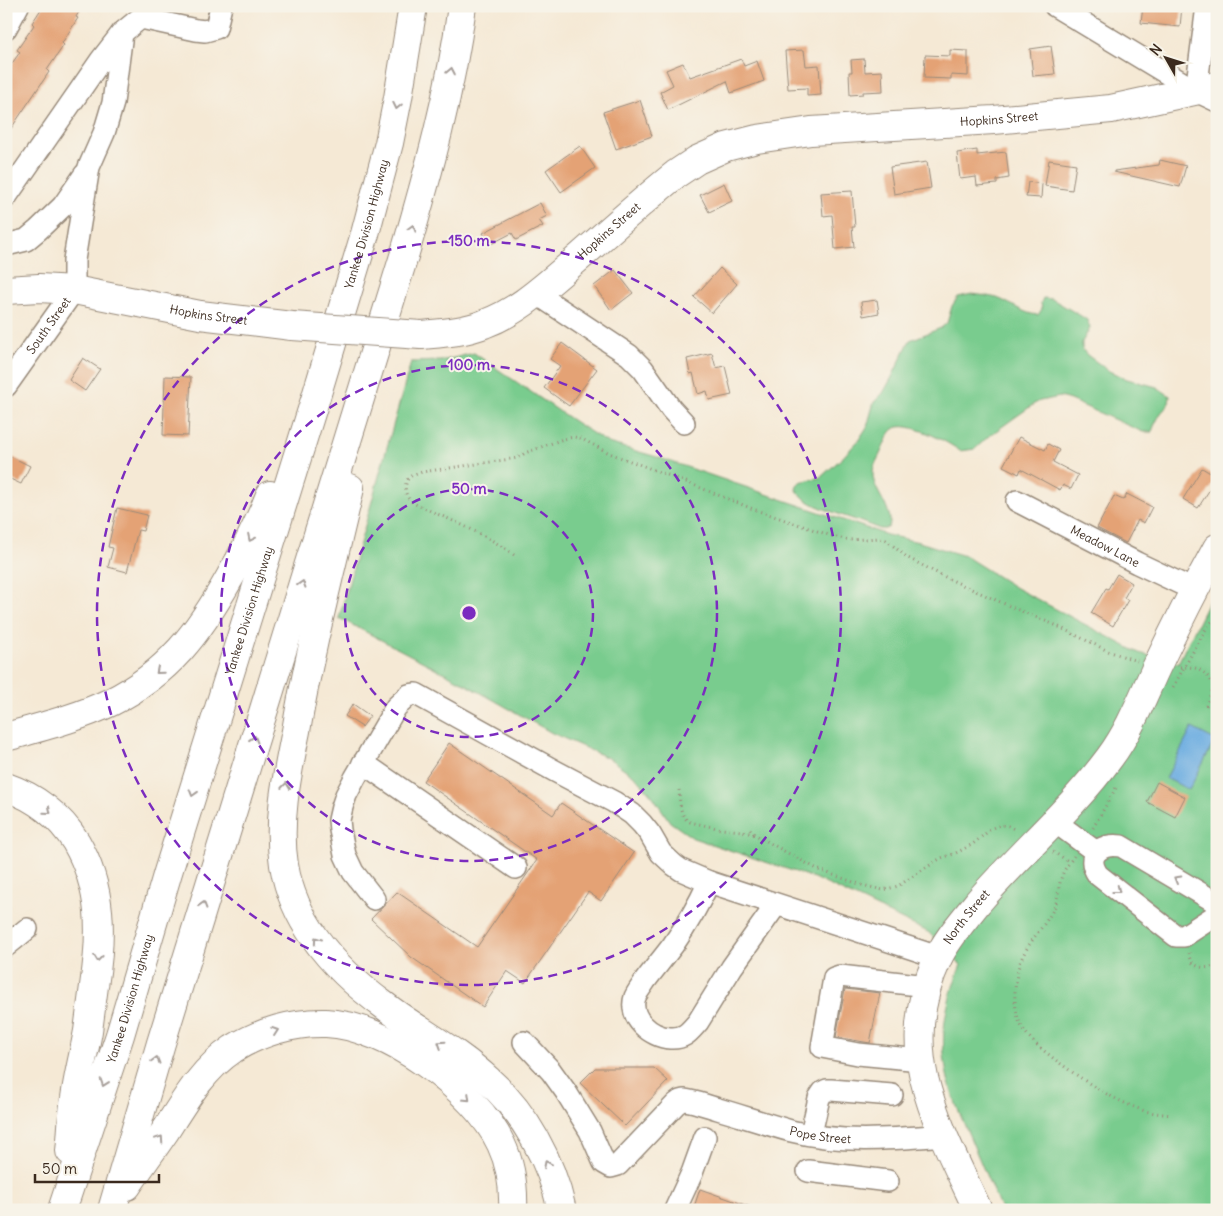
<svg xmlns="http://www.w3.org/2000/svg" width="1223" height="1216" font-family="Delius,sans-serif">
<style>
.green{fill:#79cc8e;stroke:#5a7b56}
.water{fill:#6eaee1;stroke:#546c80}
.building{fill:#e4a274}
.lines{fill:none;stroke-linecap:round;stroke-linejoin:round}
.minor-casing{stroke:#988a7a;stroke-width:24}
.major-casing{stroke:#988a7a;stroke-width:30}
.highway-casing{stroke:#988a7a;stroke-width:30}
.path{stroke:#988a7a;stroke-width:3;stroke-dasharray:1 4;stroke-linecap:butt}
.minor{stroke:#fff;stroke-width:21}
.major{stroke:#fff;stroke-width:28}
.highway{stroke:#fff;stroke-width:28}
.major-bridge-casing{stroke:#988a7a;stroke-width:30;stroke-linecap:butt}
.major-bridge{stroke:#fff;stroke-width:28}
.oneway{stroke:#a79f9a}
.ring{fill:none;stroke:#7b2cbf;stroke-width:2.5;stroke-dasharray:9 6}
.labels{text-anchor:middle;stroke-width:4;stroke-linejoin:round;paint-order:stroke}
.street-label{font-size:12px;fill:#3b2a1e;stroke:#f7f3e8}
.centre{fill:#7b2cbf;stroke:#f7f3e8;stroke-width:2.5}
.ring-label{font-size:15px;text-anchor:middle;font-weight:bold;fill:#7b2cbf;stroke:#f7f3e8;stroke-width:4;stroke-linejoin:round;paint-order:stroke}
</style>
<rect width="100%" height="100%" fill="#f7f3e8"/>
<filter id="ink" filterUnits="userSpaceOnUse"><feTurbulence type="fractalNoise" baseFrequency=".02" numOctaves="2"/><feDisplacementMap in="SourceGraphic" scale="10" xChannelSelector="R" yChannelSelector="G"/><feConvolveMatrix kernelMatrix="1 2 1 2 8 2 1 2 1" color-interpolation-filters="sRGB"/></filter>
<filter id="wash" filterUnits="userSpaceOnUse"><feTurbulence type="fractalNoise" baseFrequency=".0096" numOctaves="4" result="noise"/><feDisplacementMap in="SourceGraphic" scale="20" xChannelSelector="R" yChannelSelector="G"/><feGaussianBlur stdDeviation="1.12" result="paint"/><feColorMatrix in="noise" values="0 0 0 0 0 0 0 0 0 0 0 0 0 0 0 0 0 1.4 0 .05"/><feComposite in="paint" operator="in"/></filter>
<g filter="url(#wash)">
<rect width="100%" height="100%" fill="#f5e9d5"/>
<!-- green -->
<g class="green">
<path d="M972,294C980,295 989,296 997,298C1011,303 1023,314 1038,315L1042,309L1041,303L1043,298L1052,299L1081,316L1087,320L1090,328L1082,342V349L1087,355L1109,371L1127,379L1157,387L1170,396C1169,406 1167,406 1161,413C1158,418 1153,427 1152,432H1143L1070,400L1060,397L1040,401L1034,404L989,436L975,449L960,451C950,443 906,419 894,429C888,433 884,446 881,452C878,459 873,466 873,473C872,491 895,510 889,527L885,529H880C867,524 854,519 841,515C826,509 806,505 796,489L797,485L800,482L821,477L842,458L858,441L867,427L874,402L883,393L891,379L910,340L941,328L947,323L952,306L958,297Z"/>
<path d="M474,353L575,422L608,443L657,457L887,535L919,542L965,556L1016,588L1139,653L1178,663L1217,584V1210H1001C990,1185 980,1160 969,1135C959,1112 948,1088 945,1063C940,1029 948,996 961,965L928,932L814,878L693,838L670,822L654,798L636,777L610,759L552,733L460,681L339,618L411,362L441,361Z"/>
</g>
<!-- water -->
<polygon class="water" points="1192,728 1215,740 1189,790 1166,778"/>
<g id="blocks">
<!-- building -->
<g class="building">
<polygon points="43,6 82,6 76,17 78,18 62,43 64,45 47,70 49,72 6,136 6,72 20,52 17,50 34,25 32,23"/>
<polygon points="1143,6 1182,6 1180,27 1141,23"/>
<polygon points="1051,46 1055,74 1033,76 1030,49"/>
<polygon points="804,50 806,66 819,65 821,95 807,96 807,88 788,89 785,51"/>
<polygon points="950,50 968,51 968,76 951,75 951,79 924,78 925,55 950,56"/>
<polygon points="741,59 744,66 757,61 764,81 731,93 727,81 668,110 660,92 673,85 666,70 683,63 690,77"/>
<polygon points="864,59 865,72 882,71 883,91 863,92 863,94 850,95 849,72 852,72 851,60"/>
<polygon points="640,100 652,136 616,149 603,112"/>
<polygon points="580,146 595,168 561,192 546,170"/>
<polygon points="977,150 977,155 1006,152 1009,178 997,180 997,184 977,186 976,177 960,179 957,153"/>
<polygon points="1049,160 1076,164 1072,190 1045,186"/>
<polygon points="1160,160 1186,166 1180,187 1114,172 1114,171 1159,165"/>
<polygon points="927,162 931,188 894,194 890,167"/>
<polygon points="1028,182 1042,184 1041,198 1026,197"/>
<polygon points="724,183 732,201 709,212 700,195"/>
<polygon points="852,191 855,227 852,227 854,247 835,249 832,215 823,216 821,193"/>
<polygon points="540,203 547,216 539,220 543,226 516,240 512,233 489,245 483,233"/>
<polygon points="720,268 737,284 712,313 694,297"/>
<polygon points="615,270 633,293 611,310 594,286"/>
<polygon points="877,300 879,313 863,316 861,302"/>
<polygon points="562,343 597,369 569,406 544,388 560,366 550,359"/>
<polygon points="712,353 716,368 725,366 732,395 709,400 707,391 698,394 693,373 690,374 687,359"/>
<polygon points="83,358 100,369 85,391 69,380"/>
<polygon points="165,376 191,377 188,436 163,435"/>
<polygon points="1019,437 1045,450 1048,444 1059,450 1053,462 1078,475 1071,489 1063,485 1060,490 1021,469 1019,474 1003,466"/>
<polygon points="6,454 30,466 21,484 6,477"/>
<polygon points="1202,468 1217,477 1217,478 1198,508 1183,499"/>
<polygon points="1127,494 1152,507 1144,523 1138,520 1126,543 1097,528 1114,496 1123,500"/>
<polygon points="117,508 147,515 143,531 138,530 127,572 108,567 113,548 108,547"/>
<polygon points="1117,574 1132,583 1124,598 1128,600 1113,626 1091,613 1106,588 1108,589"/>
<polygon points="353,704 370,716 362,727 345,716"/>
<polygon points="449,743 553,815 561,803 634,853 601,901 588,892 525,983 507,971 483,1007 411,957 371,919 397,892 477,947 537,860 423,781"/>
<polygon points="1157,782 1185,797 1175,817 1147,802"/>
<polygon points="845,989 880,993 870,1043 836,1037"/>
<polygon points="595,1068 654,1068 668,1081 625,1126 580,1083"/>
<polygon points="700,1189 754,1208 754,1210 693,1210"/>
</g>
</g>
</g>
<g filter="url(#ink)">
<use href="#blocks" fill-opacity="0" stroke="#988a7a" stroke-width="1"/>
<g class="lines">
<defs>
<g id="minor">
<polyline points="1055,6 1196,91 1217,101"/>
<polyline points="141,18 196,30 205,31 216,28 221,6"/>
<polyline points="6,28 18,6"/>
<polyline points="1196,91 1207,6"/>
<polyline points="6,197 101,60 122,33 155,6"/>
<polyline points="6,245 26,240 38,230 63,206 85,174"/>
<polyline points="537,294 629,355 643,369 671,409 684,423"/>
<path id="s1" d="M6,386L74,290V260L89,167L104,133L113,103L122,33"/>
<path id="s2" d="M1017,501L1137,563L1194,590"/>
<polyline points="363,763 516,868"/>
<polyline points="1054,821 1096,852"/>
<polyline points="709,882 938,957"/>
<path d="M374,899L353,872L345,855L340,830L339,820L342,807L346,795L355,778L396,707L409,695L416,694L555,771L614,802L632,814L642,824L650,834L661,853L674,865L681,870L709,882C699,904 687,925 673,945C664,957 654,969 645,981C642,986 637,992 635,997C628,1018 651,1037 670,1038C685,1039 689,1032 698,1022L732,967L776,905"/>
<path d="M1217,905L1212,900L1121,846C1101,843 1084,855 1098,875L1176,936H1184L1187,934L1213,917L1217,912"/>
<polyline points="6,946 27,929"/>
<path id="s3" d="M524,1042L551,1071L566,1092L590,1131L604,1163L611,1167L618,1165L676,1104L680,1101L684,1100C695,1101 707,1106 718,1109C742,1116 766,1124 791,1131C841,1144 894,1139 944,1135"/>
<polyline points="921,1060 858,1054 822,1047 834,978 840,976 927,986"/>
<polyline points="811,1134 819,1098 823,1092 827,1090 831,1090 892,1095"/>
<polyline points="808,1171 888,1181"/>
<polyline points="675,1210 692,1173 705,1137"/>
</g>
<g id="major">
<path id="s4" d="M6,290L39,288L74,290L200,315L292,326"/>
<path id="s5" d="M421,335C442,333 464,332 484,324C520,311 546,285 575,261C608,232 641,202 676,174L697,160L726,147L757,139L811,131L994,120L1111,109L1217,86"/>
<path id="s6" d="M978,1210C958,1167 935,1124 924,1078C915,1037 920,996 938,958C948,937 964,920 978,902C1021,852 1071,810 1110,757C1130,730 1142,698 1156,668C1175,628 1195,588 1217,548"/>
</g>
<g id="highway">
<path d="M350,488C331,569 310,649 296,731C287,775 277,821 284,865C294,925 338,972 385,1006C419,1032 456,1050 488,1080C526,1114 551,1161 562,1210"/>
<path d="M6,737C41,727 78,718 111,702C169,673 199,632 230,577C245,551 259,523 270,495"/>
<path d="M6,787C35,797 60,816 76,842C103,889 102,935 94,986C92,1001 90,1016 88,1031C84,1053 78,1076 75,1098C72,1115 72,1134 70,1151"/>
<path d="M127,1186C140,1167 153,1149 166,1130C185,1100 203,1069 233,1049C260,1032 294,1022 326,1023C386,1025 476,1090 501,1144C511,1165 514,1187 513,1210"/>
<path id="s7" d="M62,1210L120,1035L168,872L315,400L365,234L389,143L398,98L413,6"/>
<path d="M112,1210L161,1043L404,256C428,174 451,91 462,6"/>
</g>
</defs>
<!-- minor casing -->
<use href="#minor" class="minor-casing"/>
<!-- major casing -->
<use href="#major" class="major-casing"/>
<!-- highway casing -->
<use href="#highway" class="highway-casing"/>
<!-- path -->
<g class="path">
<path d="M514,555C484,532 447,519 413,503C405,497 404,489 407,480L411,476L422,472L518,458L525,453L563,439L574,437L580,438L609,453L686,482L753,509L829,535L849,540L879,538L886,540L908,558L947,578L1016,609L1055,625L1108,651L1137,661"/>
<path d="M1180,667C1202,666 1204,672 1217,688"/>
<polyline points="1173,687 1207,627 1217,616"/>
<polyline points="1206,706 1217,677"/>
<path d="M679,790C680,801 679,817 690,822L721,829L742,831L756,835L784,851L819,870L862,885L883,890L898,886L941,858L954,854L973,844L992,828L1001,825L1008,826L1016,830"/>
<polyline points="1093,828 1117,786"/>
<polyline points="750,829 755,835"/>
<polyline points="1053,852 1070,862"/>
<path d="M1074,856C1070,862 1064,869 1062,876C1058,886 1059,898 1054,908C1043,930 1023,946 1018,970C1014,988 1013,1006 1020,1023C1027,1039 1043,1050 1057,1061C1084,1081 1112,1100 1145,1111C1154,1113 1163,1114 1172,1115"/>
<path d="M1189,953C1190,955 1191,960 1192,962C1198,969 1210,969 1217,964"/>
</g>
<!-- minor -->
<use href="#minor" class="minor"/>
<!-- major -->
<use href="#major" class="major"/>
<!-- highway -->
<use href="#highway" class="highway"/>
<defs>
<polyline id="major-bridge" points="292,326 421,335"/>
</defs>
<!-- major-bridge casing -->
<use href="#major-bridge" class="major-bridge-casing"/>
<!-- major-bridge -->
<use href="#major-bridge" class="major-bridge"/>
</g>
<!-- one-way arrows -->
<defs><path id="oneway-chevron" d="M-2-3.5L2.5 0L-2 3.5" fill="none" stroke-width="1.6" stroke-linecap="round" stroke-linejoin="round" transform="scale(1.25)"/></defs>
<g class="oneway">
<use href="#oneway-chevron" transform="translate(451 71) rotate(-79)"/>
<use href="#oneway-chevron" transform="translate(397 106) rotate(102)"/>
<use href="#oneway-chevron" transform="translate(412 228) rotate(-74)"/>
<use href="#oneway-chevron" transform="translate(251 538) rotate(116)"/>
<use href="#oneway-chevron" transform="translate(302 584) rotate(-73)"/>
<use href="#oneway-chevron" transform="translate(159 671) rotate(139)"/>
<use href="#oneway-chevron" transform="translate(254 739) rotate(-73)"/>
<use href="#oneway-chevron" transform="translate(286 786) rotate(-83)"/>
<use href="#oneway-chevron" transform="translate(193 793) rotate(107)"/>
<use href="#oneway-chevron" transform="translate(48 811) rotate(39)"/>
<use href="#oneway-chevron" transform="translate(1177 879) rotate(-150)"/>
<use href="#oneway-chevron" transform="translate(1117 890) rotate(38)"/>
<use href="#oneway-chevron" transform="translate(203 905) rotate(-73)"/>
<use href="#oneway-chevron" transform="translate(317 940) rotate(-125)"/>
<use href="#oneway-chevron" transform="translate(98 958) rotate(96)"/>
<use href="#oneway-chevron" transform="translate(275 1031) rotate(-19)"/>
<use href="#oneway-chevron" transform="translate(441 1044) rotate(-147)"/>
<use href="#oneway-chevron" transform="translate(156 1060) rotate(-74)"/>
<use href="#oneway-chevron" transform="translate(104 1083) rotate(109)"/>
<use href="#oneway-chevron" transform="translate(467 1098) rotate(44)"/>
<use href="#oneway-chevron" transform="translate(160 1139) rotate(-56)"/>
<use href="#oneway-chevron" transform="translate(547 1164) rotate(-116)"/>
</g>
</g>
<!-- distance rings -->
<g class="ring">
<circle cx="469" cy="613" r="124"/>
<circle cx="469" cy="613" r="248"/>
<circle cx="469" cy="613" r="372"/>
</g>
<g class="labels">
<!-- street labels -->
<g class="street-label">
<text dy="4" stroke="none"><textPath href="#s5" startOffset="641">Hopkins Street</textPath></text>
<text dy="4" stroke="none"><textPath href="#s7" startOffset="1032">Yankee Division Highway</textPath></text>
<text dy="4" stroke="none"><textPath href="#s5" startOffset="221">Hopkins Street</textPath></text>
<text dy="4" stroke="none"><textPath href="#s4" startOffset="205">Hopkins Street</textPath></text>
<text dy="4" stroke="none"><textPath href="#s1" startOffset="74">South Street</textPath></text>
<text dy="4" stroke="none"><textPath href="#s2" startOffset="99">Meadow Lane</textPath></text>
<text dy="4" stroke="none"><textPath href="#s7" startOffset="628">Yankee Division Highway</textPath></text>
<text dy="4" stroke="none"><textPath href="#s6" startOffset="316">North Street</textPath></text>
<text dy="4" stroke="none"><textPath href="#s7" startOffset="222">Yankee Division Highway</textPath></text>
<text dy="4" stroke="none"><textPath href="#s3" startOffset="396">Pope Street</textPath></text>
</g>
</g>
<circle cx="469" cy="613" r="8" class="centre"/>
<g class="ring-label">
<text x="469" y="246">150 m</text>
<text x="469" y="370">100 m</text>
<text x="469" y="494">50 m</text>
</g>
<!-- margin -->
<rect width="1223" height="1216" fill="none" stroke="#f7f3e8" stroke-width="25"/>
<!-- north arrow -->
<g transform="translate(1166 58) rotate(309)" stroke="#f7f3e8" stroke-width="4" paint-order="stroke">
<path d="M0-4L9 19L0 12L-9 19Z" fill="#3b2a1e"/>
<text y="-8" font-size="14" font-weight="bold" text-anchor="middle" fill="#3b2a1e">N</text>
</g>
<!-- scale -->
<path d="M35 1174v8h124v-8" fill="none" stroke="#3b2a1e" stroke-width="2.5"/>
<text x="42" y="1174" font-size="15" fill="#3b2a1e" stroke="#f7f3e8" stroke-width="4" paint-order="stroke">50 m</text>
</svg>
